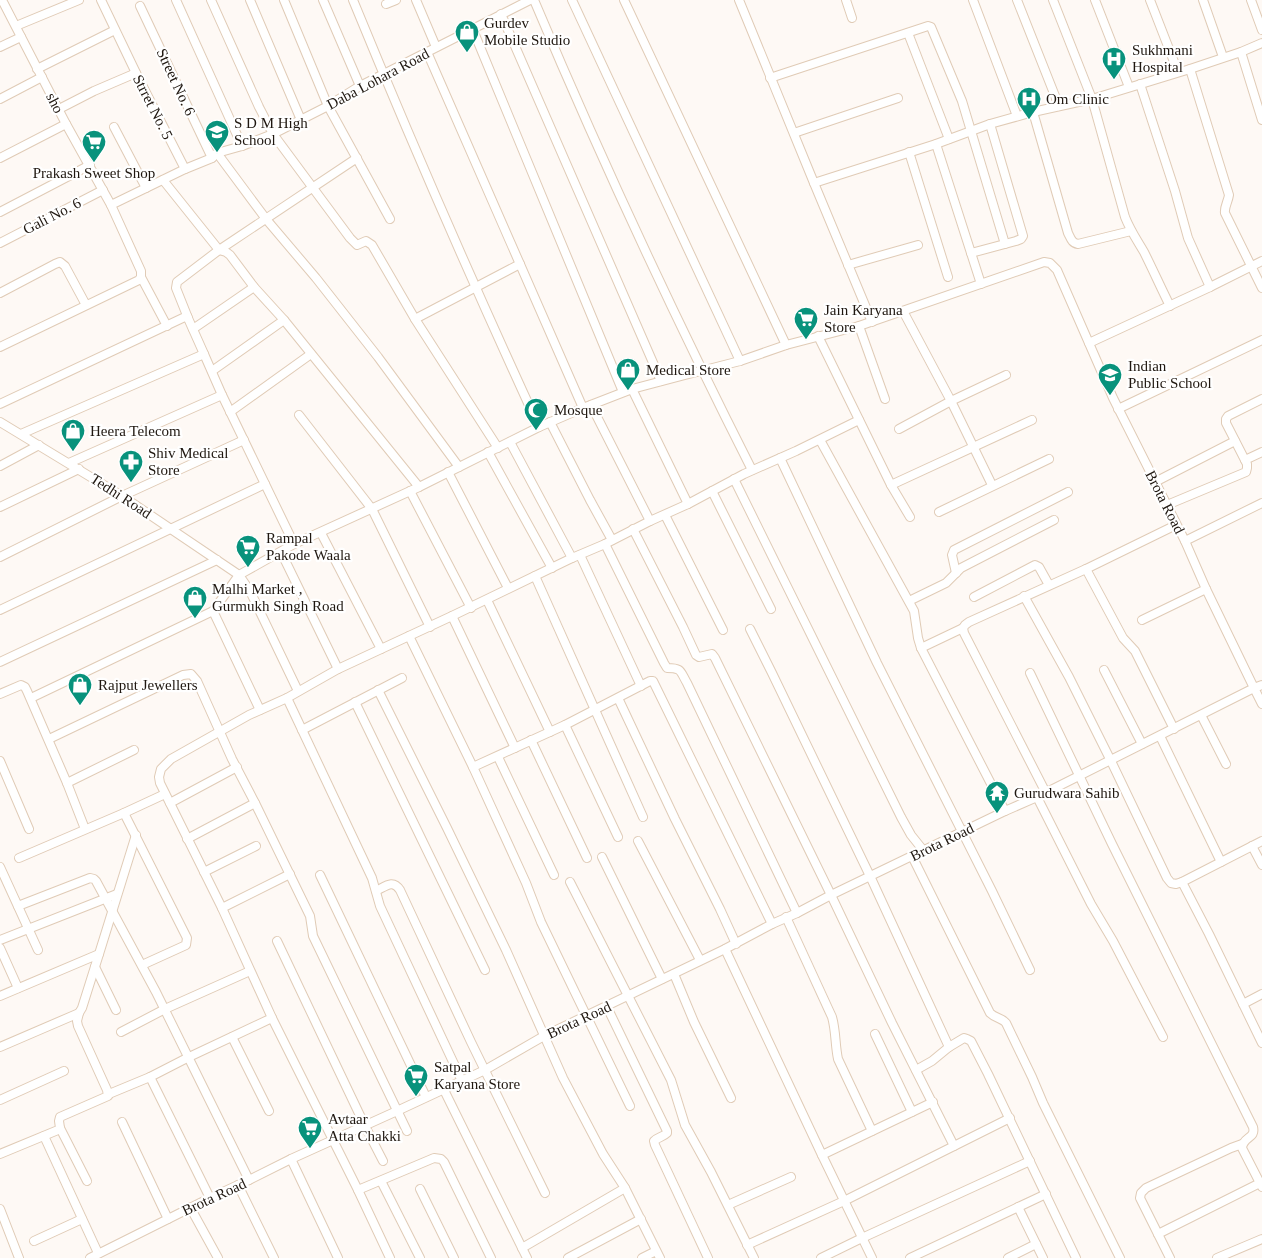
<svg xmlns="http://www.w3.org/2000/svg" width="1262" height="1258" font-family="'Times New Roman',serif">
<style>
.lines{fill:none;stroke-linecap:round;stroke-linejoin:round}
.minor-casing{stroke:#e0cbb6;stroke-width:10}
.minor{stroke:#fff;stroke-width:8}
.labels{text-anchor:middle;stroke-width:4.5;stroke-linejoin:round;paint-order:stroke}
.poi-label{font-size:15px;fill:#1f1710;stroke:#fff;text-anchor:start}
.street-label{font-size:15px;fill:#1f1710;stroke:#fff}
</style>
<rect width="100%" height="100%" fill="#fef9f5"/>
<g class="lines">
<defs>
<g id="minor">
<polyline points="2,0 66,124 111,205"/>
<polyline points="101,0 136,73 185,169"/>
<polyline points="176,0 242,146"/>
<polyline points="211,0 259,107 273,134 350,238 357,245 366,241 372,245 415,319 498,448"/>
<polyline points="250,0 301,120"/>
<polyline points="284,0 328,106 390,219"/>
<polyline points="323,0 360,86"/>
<path d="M353,0C412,144 474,286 539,427"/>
<polyline points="416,0 436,47"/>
<path d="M534,0C601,159 674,316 752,470"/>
<polyline points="572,0 740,361"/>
<polyline points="624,0 786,345"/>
<polyline points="739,0 814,183 872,322"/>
<polyline points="846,0 852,18"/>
<polyline points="973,0 1017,116"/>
<polyline points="1017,0 1059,106"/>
<path d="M1053,0L1092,99L1125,217C1130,230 1137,240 1144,252C1153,270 1161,288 1170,306"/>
<polyline points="1095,0 1129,87"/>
<polyline points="1150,0 1178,72"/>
<polyline points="1203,0 1223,57"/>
<polyline points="1251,0 1262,30"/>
<polyline points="386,4 396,0"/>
<polyline points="140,6 212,158"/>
<polyline points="501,14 661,381"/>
<polyline points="16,26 79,0"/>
<polyline points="473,30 623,392"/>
<polyline points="908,33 949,139"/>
<polyline points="0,47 21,37"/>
<polyline points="427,52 583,408"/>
<polyline points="1241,52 1262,120"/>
<polyline points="37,69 115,30"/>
<path d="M1190,69L1229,195C1228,202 1224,207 1225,213L1262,288"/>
<polyline points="770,78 928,26 931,27 962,101 1005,244"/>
<polyline points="1140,84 1175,191 1188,238 1210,287"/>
<polyline points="0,99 42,77"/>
<polyline points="59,109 94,91 136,73"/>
<path d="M1033,112L1068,233C1071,239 1072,243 1078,244L1131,231"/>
<polyline points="114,127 146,188"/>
<polyline points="794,133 898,98"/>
<polyline points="936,144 981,284"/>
<polyline points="909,152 948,277"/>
<polyline points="217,153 266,219 316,278 378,357 459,467"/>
<polyline points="0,158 66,124"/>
<polyline points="163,180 219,250 226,252 230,255 254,287 284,320 419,487"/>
<polyline points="814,183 936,144 990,124 1033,112 1092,99 1190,69 1241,52 1262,43"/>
<polyline points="0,212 90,165"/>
<polyline points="0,243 103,190"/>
<polyline points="971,253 1016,241 1021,239 1023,236 990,124"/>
<polyline points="848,265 918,245"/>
<polyline points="141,277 167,326"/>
<polyline points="0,293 55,264 60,262 65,266 86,305"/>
<polyline points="903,311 951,401 992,485"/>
<polyline points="188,318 176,288 177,282 219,250 357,158"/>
<polyline points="415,319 520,264"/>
<polyline points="859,326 885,399"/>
<polyline points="193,329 254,287"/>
<polyline points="818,336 891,485 910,517"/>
<polyline points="1089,343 1210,287 1262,261"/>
<polyline points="0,347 139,280 141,277 141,271 111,205 185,169 212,158 217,153 242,146 273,134 328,106 360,86 530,0"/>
<polyline points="212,371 284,320"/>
<polyline points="632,389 688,504"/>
<polyline points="0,404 187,316 204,354"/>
<polyline points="591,405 650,521"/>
<polyline points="1118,409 1262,340"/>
<polyline points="230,412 311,354"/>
<polyline points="299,415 372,509 430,627"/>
<polyline points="0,422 122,496 239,575 250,591 298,691"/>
<polyline points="550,422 590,500 612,540"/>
<polyline points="899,429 951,401 1006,375"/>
<polyline points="21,434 204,354 222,395 294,544"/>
<polyline points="820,440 914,611 918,638 921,648 1005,811"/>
<polyline points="510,442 572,558"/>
<polyline points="488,452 552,568"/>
<polyline points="780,458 877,663 992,891 1030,970"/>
<polyline points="1245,460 1262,452"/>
<polyline points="69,463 222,395"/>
<polyline points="0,466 39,445"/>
<polyline points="448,472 508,588"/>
<polyline points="734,479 901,817 911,835 923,850"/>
<polyline points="1155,482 1235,441"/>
<polyline points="891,485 1032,420"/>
<polyline points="410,491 471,608"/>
<polyline points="712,491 771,609"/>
<polyline points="1167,505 1246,472 1247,468 1247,464 1226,423 1226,419 1228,416 1262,399"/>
<polyline points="0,507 79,469"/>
<polyline points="939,512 1049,459"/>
<polyline points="665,515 723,630"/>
<polyline points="633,529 683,627 696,655 699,657 712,654 715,658 831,895 892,1023 954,1146"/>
<polyline points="321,533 381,649"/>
<polyline points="1185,541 1262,503"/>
<path d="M605,544L664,663L667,668C682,668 680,671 687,683L797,913"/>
<polyline points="281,552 338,669"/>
<polyline points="580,555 641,686"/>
<polyline points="0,557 122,496 244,440"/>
<polyline points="1086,569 1123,638 1135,651 1174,729"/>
<polyline points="956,573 952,555 954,550 1068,492"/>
<polyline points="535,576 643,817"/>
<polyline points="1024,596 1069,677 1111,761 1167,878 1171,883 1176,884 1182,882 1262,841"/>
<polyline points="974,597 1035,565 1039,567 1049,585"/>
<polyline points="487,600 550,732"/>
<polyline points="909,601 946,583 961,568 1054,520"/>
<polyline points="0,610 265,484"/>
<polyline points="213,611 260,710"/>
<polyline points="452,616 515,748"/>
<polyline points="1142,620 1206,589"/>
<polyline points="750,629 772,673 870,876 949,1047"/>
<polyline points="409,636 473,767 526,883 541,922 630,1106"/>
<polyline points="921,648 963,628"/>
<polyline points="0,662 217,560"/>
<polyline points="1104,670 1142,744"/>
<path d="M1030,673L1112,844L1253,1127C1256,1139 1243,1136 1242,1148L1262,1187"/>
<polyline points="1262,685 1254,688 1262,704"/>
<polyline points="378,690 447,828 506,950 563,1078 603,1154 625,1188 660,1258"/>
<polyline points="0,694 21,685 25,687 27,691 67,783 85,829"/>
<polyline points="31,698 213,611 239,575 294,544 419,487 539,427 583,408 632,389 685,375 740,361 786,345 859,326 1044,262 1050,263 1057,270 1113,398 1185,541 1206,589 1254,688 1037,797 1005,811 831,895 797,913 772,924 725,949 544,1036 485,1070 397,1111 291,1159 249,1180 210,1198 90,1258"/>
<polyline points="287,698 372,878 380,906 462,1081"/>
<polyline points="618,698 675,819 720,909 736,944"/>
<polyline points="355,702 485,970"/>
<polyline points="1201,715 1226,764"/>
<polyline points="565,725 618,837"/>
<polyline points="302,730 402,678"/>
<polyline points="1160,736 1221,862"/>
<polyline points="49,739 183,675 191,674 197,681 232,759 255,803 310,916 313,936 407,1131"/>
<polyline points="531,740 587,858"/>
<polyline points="498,757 554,875"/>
<polyline points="0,761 29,829"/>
<polyline points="473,767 565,725 650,681 653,681 772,924"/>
<polyline points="67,783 134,750"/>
<polyline points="1046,793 964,633 963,628 965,625 969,622 1086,569 1176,525"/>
<polyline points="1037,797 1091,904 1113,941 1163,1037"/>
<polyline points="170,803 237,767"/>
<polyline points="124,813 165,794"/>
<polyline points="187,839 255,803"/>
<polyline points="638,841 700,960"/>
<polyline points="1252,846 1262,865"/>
<path d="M912,856L990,1013C995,1018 1002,1018 1006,1023L1032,1077L1043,1103L1120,1258"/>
<polyline points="602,857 662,979"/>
<polyline points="19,858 124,813 187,938 186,945 142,965"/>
<polyline points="0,867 38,950"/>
<polyline points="204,872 256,846"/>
<polyline points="320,875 426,1097"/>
<polyline points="570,882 671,1080 685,1125 711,1172 754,1258"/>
<polyline points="1182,882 1209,934 1262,1043"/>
<path d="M376,891C386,886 393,879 400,890L471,1042L545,1193"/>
<polyline points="18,906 90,878 94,879 96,881 156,992 249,1180"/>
<polyline points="222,908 290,874"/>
<path d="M786,917L832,1017C836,1031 835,1045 838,1059L872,1131"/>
<polyline points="0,940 117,894"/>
<polyline points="277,941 365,1126 383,1161"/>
<polyline points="0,948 18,988"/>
<polyline points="725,949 822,1155 872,1258"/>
<polyline points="99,954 136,835"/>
<polyline points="95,967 116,1010"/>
<polyline points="674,974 694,1022 731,1098"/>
<polyline points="0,996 99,954 82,1008 79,1013 0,1047"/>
<polyline points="1243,1004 1262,994"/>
<path d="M607,1007L667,1131V1133C663,1137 658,1137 654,1141L655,1145L708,1258"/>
<polyline points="121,1032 165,1009 250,971"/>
<polyline points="875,1034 912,1112"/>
<polyline points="232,1037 269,1111"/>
<polyline points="916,1070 932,1061 949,1047 964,1038 967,1039 971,1041 988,1074 1076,1258"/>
<polyline points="150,1077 210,1198"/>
<polyline points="444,1090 527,1258"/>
<polyline points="109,1094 150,1077 189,1057 272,1018"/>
<polyline points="0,1100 64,1071"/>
<polyline points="122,1122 168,1219"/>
<polyline points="60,1128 87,1181"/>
<polyline points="44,1136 98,1253"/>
<polyline points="0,1154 58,1130 60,1128 59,1121 60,1117 108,1096 107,1090 78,1026 77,1021 79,1013"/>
<polyline points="822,1155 933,1102"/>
<polyline points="291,1159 338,1258"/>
<polyline points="381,1181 420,1258"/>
<polyline points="238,1185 274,1258"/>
<polyline points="420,1189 454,1258"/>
<polyline points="358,1190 434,1158 441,1159 444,1162 491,1258"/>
<polyline points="728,1205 791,1177"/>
<polyline points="190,1207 218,1258"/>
<polyline points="1018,1207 1043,1258"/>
<polyline points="0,1209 19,1258"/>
<polyline points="1158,1234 1260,1183"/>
<polyline points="34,1241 82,1219"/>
<polyline points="747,1245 844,1201 1010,1118"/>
<polyline points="522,1248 625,1188"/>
<polyline points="390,1258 358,1190 272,1018 222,908 160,783 159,777 161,769 171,759 249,715 287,698 338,669 452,616 572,558 605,544 650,521 688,504 744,474 796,451 859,420"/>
<polyline points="568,1258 641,1219"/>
<polyline points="642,1258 656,1251"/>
<polyline points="821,1258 862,1238 1030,1161"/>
<polyline points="910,1258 1046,1194"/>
<polyline points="1008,1258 1036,1244"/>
<polyline points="1170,1258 1140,1198 1141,1193 1146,1188 1231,1148 1242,1144"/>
<polyline points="1217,1258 1262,1239"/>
</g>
</defs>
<!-- minor casing -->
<use href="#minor" class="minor-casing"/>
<!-- minor -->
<use href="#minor" class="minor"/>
</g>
<!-- icons -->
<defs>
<symbol id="shop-pin" viewBox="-11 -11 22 30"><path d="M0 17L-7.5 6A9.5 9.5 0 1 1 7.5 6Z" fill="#08927c" stroke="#fff"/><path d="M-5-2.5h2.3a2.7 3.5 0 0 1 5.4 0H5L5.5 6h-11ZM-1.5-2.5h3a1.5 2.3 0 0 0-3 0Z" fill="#fff"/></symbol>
<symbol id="hospital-pin" viewBox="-11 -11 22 30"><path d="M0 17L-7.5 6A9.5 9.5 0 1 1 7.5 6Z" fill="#08927c" stroke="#fff"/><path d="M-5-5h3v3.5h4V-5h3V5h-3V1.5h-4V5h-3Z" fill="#fff"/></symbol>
<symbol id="school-pin" viewBox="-11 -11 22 30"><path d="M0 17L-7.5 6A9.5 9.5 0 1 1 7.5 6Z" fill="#08927c" stroke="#fff"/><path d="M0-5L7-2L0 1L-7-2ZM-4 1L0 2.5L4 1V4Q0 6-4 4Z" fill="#fff"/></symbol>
<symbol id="supermarket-pin" viewBox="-11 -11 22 30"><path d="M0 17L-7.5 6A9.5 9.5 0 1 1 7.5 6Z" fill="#08927c" stroke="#fff"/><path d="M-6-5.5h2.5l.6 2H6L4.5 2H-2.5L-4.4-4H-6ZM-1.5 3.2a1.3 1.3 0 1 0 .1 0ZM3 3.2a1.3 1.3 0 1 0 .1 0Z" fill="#fff"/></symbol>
<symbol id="mosque-pin" viewBox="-11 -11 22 30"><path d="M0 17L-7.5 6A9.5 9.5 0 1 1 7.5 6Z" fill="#08927c" stroke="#fff"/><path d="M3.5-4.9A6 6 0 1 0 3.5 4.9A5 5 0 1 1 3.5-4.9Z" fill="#fff"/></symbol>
<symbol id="pharmacy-pin" viewBox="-11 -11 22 30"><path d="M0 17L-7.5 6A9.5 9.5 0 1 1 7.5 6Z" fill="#08927c" stroke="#fff"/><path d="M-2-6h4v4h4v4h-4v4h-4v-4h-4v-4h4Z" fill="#fff"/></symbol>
<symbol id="temple-pin" viewBox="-11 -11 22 30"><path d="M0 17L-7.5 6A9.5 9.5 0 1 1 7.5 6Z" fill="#08927c" stroke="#fff"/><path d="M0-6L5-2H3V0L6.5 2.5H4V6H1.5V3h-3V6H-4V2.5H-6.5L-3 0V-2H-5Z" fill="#fff"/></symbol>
</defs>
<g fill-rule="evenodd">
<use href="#shop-pin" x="453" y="18" width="28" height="38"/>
<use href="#hospital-pin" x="1100" y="45" width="28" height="38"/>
<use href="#hospital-pin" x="1015" y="85" width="28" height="38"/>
<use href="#school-pin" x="203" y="118" width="28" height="38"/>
<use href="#supermarket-pin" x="80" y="128" width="28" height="38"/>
<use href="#supermarket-pin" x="792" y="305" width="28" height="38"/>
<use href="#shop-pin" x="614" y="356" width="28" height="38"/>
<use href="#school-pin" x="1096" y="361" width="28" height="38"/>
<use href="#mosque-pin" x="522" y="396" width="28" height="38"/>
<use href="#shop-pin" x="59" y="417" width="28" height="38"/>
<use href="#pharmacy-pin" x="117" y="448" width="28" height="38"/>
<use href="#supermarket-pin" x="234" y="533" width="28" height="38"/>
<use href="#shop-pin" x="181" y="584" width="28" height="38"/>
<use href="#shop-pin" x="66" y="671" width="28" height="38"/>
<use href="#temple-pin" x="983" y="779" width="28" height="38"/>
<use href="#supermarket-pin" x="402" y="1062" width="28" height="38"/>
<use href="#supermarket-pin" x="296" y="1114" width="28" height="38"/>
</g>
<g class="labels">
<!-- poi labels -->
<g class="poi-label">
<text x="484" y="28">Gurdev<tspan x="484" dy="17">Mobile Studio</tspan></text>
<text x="1132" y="55">Sukhmani<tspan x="1132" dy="17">Hospital</tspan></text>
<text x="1046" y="104">Om Clinic</text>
<text x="234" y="128">S D M High<tspan x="234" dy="17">School</tspan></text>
<text x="94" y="178" text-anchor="middle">Prakash Sweet Shop</text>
<text x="824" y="315">Jain Karyana<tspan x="824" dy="17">Store</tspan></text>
<text x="1128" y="371">Indian<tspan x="1128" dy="17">Public School</tspan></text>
<text x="646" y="375">Medical Store</text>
<text x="554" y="415">Mosque</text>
<text x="90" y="436">Heera Telecom</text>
<text x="148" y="458">Shiv Medical<tspan x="148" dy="17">Store</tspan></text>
<text x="266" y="543">Rampal<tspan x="266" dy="17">Pakode Waala</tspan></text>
<text x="212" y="594">Malhi Market ,<tspan x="212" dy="17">Gurmukh Singh Road</tspan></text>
<text x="98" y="690">Rajput Jewellers</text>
<text x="1014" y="798">Gurudwara Sahib</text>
<text x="434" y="1072">Satpal<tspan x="434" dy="17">Karyana Store</tspan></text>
<text x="328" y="1124">Avtaar<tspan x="328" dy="17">Atta Chakki</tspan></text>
</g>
<!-- street labels -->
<g class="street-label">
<text transform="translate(378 79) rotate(-28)" y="5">Daba Lohara Road</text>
<text transform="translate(176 82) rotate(65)" y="5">Street No. 6</text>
<text transform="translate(55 103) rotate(63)" y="5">sho</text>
<text transform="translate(153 107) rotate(63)" y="5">Strret No. 5</text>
<text transform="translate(52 216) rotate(-27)" y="5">Gali No. 6</text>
<text transform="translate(121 496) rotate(33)" y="5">Tedhi Road</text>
<text transform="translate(1165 502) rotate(63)" y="5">Brota Road</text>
<text transform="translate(942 842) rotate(-26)" y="5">Brota Road</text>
<text transform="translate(579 1020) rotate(-25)" y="5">Brota Road</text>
<text transform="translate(214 1197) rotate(-25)" y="5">Brota Road</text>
</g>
</g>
</svg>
